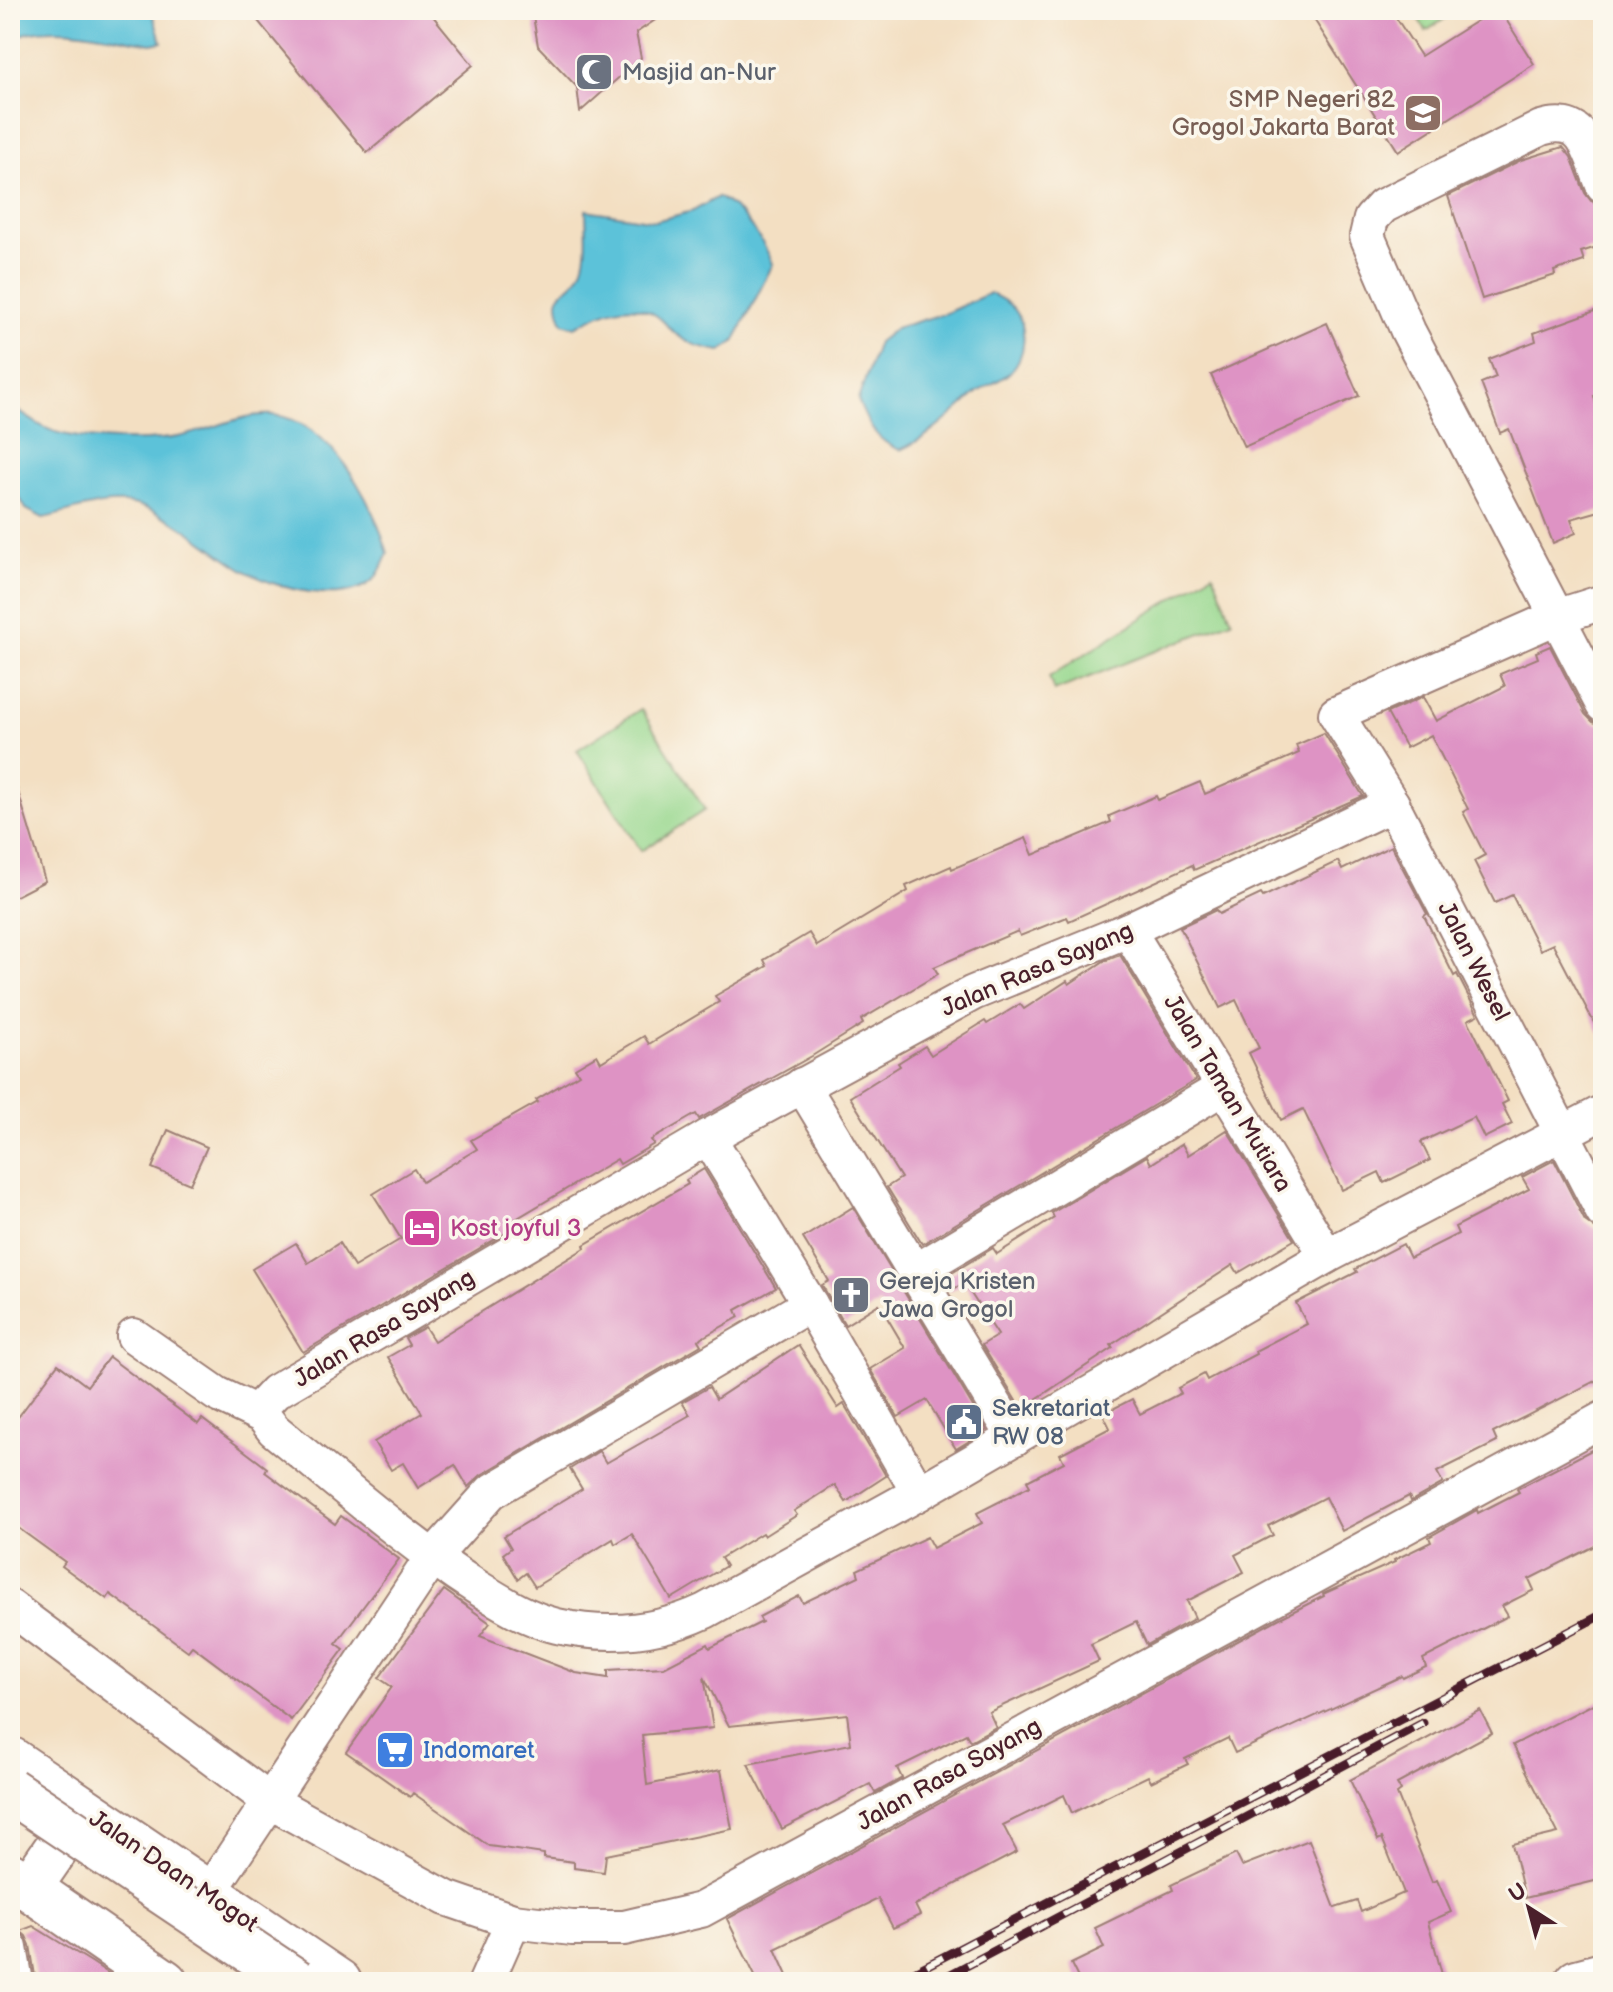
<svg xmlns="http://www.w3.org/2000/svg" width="1613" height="1992" font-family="'Balsamiq Sans',sans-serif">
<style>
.green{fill:#96d78d;stroke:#707b5c;stroke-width:2}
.water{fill:#5cc2d9;stroke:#537082;stroke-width:2}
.building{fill:#de93c4}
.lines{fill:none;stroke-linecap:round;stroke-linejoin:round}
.street-casing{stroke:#9e7f76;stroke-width:38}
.highway-casing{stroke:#9e7f76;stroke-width:48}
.street{stroke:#fff;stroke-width:34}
.highway{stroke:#fff;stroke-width:44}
.rail-casing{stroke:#4a1f2b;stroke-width:9}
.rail{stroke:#fbf7ec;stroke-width:6;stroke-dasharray:18;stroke-linecap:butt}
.highway-bridge-casing{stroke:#9e7f76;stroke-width:48;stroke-linecap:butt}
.highway-bridge{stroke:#fff;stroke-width:44}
.labels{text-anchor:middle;stroke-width:7;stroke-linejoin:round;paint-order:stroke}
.worship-label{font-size:24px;fill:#5b616d;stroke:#fbf7ec;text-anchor:start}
.education-label{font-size:24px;fill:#785e54;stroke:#fbf7ec;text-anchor:end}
.street-label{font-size:24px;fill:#4a1f2b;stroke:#fbf7ec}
.hotel-label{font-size:24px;fill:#b23c85;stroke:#fbf7ec;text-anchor:start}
.service-label{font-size:24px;fill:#4e5e75;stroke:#fbf7ec;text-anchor:start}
.shop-label{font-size:24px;fill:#366cbe;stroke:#fbf7ec;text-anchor:start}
</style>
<rect width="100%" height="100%" fill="#fbf7ec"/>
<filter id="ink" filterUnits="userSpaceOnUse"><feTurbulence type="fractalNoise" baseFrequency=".0125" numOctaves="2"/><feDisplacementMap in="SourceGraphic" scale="16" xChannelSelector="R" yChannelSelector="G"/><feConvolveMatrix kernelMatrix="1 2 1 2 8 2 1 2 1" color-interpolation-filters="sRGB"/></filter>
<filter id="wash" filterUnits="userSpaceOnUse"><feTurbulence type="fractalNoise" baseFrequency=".006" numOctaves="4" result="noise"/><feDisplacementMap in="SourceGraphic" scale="32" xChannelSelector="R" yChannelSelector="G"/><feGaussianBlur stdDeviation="1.8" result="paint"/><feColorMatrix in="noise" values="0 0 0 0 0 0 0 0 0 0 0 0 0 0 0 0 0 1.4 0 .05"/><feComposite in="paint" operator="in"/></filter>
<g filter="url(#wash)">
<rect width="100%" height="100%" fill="#f3dfc2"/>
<!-- green -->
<g class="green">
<polygon points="1413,10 1458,10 1426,31"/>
<polygon points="1213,573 1232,621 1054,691 1049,677"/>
<polygon points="641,709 705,810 641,851 577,750"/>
</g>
<!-- water -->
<g class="water">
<path d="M10,10H151L162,42L152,44C111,38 46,18 10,40Z"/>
<path d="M718,197C742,209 763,240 773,264L734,342L721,351C707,349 691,345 680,337C671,331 665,322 657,316C630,297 599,313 575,327L563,323C549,286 568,296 580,274C590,256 586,230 586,210L655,221L693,211Z"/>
<path d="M990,293C999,298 1008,301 1015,310C1028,327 1026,357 1010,372C1000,382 984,386 974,395C948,418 931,436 900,450C876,441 867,423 858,400L878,342L896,328L946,313Z"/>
<path d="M10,405C26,416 43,430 63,434C91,441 150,442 178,437C210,431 240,413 273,415C332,421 373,504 388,553C384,561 380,574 373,580C343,606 275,589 244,570C209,548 180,520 140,506C109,496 73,512 43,518L26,509L10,481Z"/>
</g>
<g id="blocks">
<!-- building -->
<g class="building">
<polygon points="249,10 428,10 473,65 367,153"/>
<polygon points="532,10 670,10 636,33 641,58 580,112 577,87 538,46"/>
<polygon points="1308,10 1391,10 1421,56 1494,10 1500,10 1534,64 1398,151"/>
<polygon points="1563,147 1571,157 1585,193 1591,201 1602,205 1603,245 1581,252 1584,261 1554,271 1555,275 1482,299 1448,196 1521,160"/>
<polygon points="1603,308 1603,393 1594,396 1603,432 1603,510 1571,519 1576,533 1553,543 1509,429 1500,433 1481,383 1496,377 1489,359 1536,341 1534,333"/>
<polygon points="1327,323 1359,396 1244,447 1211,375"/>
<polygon points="1550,646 1585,714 1593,722 1603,725 1603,1040 1553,944 1540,950 1512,895 1495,903 1474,861 1485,855 1463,812 1468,809 1431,735 1406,748 1387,713 1423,697 1436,721 1505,686 1500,674 1538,658 1536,652"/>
<polygon points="1324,733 1363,796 1194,870 1192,865 1069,921 1067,917 1020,936 1018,931 934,967 938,974 861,1020 863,1024 812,1056 699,1119 696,1114 651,1140 654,1144 620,1164 617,1159 511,1222 514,1228 303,1352 252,1269 296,1243 308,1263 339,1243 354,1267 401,1239 373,1194 414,1169 422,1182 477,1149 471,1140 538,1102 536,1100 579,1074 575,1068 597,1055 601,1062 644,1036 649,1044 719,1002 715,996 767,966 764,960 809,933 817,946 908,891 906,886 951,866 952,869 1026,838 1033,855 1111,822 1109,816 1156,796 1158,800 1200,782 1205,794 1299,753 1296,745"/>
<polygon points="16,785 45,881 10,899 10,786"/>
<polygon points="1391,846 1427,914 1424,916 1454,976 1457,974 1478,1015 1468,1020 1508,1101 1502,1104 1512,1124 1484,1138 1474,1117 1421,1142 1430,1160 1384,1183 1379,1172 1342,1190 1303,1109 1281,1120 1249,1053 1259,1048 1236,1000 1220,1008 1180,927 1216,910 1219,914 1261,894 1263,897 1338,861 1342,870"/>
<polygon points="1120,955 1196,1080 922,1244 887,1187 901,1178 850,1097 900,1066 898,1063 925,1046 931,1055 985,1021 987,1024 1020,1004 1024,1009 1067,981 1069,984 1104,961"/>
<polygon points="168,1130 207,1147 190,1184 152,1168"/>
<polygon points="1227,1130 1294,1240 1238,1273 1233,1265 1111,1345 1113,1348 1021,1409 982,1345 998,1335 964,1283 950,1291 942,1279 993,1248 997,1254 1054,1218 1052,1213 1147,1156 1151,1164 1182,1144 1188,1155"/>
<polygon points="1554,1160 1585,1221 1599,1231 1603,1240 1603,1377 1493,1433 1497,1442 1437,1472 1443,1483 1411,1501 1409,1496 1342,1531 1325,1497 1268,1526 1273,1535 1235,1555 1244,1572 1187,1601 1195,1618 1147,1645 1136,1622 1091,1644 1099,1661 989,1712 996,1727 970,1741 966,1734 897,1768 902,1778 875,1793 870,1784 782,1829 748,1764 851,1744 847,1714 729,1726 704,1677 713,1728 642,1735 647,1785 721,1770 732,1829 606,1855 604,1872 574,1868 574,1862 544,1858 544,1854 489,1846 413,1793 410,1797 346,1752 392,1687 379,1678 444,1590 490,1623 480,1636 576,1673 608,1678 608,1670 664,1667 708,1644 710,1648 762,1622 759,1617 799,1596 803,1603 859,1576 857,1570 927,1537 933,1548 982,1523 977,1513 1030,1486 1027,1481 1064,1462 1060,1454 1110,1428 1103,1414 1132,1399 1140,1414 1181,1393 1178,1388 1204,1374 1207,1380 1256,1354 1255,1351 1307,1324 1296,1303 1357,1272 1355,1269 1403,1244 1410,1258 1458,1234 1455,1227 1529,1189 1522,1177"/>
<polygon points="704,1169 776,1288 736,1310 739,1317 698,1340 701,1345 481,1475 468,1487 455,1465 418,1488 403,1463 391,1470 374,1442 422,1413 388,1357 409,1345 405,1338 425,1327 434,1341 585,1248 584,1245 688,1184 686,1180"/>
<polygon points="853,1207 987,1430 956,1449 927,1400 898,1417 870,1369 905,1348 879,1304 845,1325 822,1285 829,1281 803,1238"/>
<polygon points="798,1345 838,1408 844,1404 886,1476 846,1502 835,1485 794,1511 797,1515 764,1536 762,1533 721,1558 726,1566 671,1599 632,1534 615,1544 613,1539 535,1587 526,1573 518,1579 503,1554 511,1548 504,1536 582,1489 570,1469 599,1451 606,1463 690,1415 682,1402 709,1387 716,1399"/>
<polygon points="109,1357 198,1424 202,1419 234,1443 267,1468 265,1472 335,1524 341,1516 399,1559 336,1643 344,1649 291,1720 192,1646 188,1651 110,1594 107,1599 62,1566 65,1562 10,1522 10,1428 58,1364 87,1386"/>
<polygon points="1603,1444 1603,1542 1529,1579 1534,1590 1502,1606 1508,1616 1423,1659 1426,1667 1403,1678 1402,1676 1235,1753 1228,1738 1185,1759 1188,1764 1151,1782 1148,1776 1072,1813 1064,1795 1003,1825 1017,1852 915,1905 920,1915 893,1928 878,1899 775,1949 790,1982 758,1982 727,1919 1278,1619 1324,1596 1323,1594 1395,1562 1394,1560 1431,1542 1429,1537 1477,1510 1478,1513 1519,1492 1517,1489"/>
<polygon points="1603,1699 1603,1879 1525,1898 1512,1844 1558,1833 1513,1745"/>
<polygon points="1480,1710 1492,1733 1397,1784 1401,1791 1397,1794 1432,1882 1437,1880 1451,1912 1428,1922 1444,1982 1080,1982 1071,1964 1104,1948 1095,1928 1173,1890 1171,1885 1236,1854 1242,1866 1309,1840 1335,1908 1357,1901 1361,1912 1404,1893 1382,1838 1378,1840 1350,1780"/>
<polygon points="33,1926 93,1963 121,1982 36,1982 30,1945 26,1936 20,1931"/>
</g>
</g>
</g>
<g filter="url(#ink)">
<use href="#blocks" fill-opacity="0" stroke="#9e7f76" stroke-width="2"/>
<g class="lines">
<defs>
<g id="street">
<path d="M1603,185C1589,151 1586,115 1541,128L1383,206L1371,219L1367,236L1408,331L1603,705"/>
<polyline points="1603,602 1559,616 1336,714 1392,804 1603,1212"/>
<path d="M1392,804L1128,930L973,993L708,1137L275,1392L261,1407L263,1416L274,1430C340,1483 404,1540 475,1586C501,1602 527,1619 557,1626C607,1637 658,1633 705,1611L919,1493L1327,1256L1603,1112"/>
<polyline points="1128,930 1327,1256"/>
<polyline points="802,1085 1015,1438"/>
<polyline points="708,1137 810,1304 919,1493"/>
<polyline points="916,1271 1224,1087"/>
<polyline points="134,1336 217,1394 263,1416"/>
<polyline points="10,1607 271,1802 446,1898 513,1921 572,1928 624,1928 701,1910 1603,1419"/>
<polyline points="208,1894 432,1558 491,1492 810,1304"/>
<polyline points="10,1948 16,1982"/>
<polyline points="486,1982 513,1921"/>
</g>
<g id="highway">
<polyline points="10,1759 339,1982"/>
<polyline points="10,1875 165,1982"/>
<polyline points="29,1888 83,1810"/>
<polyline points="1577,1982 1603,1975"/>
</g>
</defs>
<!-- street casing -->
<use href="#street" class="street-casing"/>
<!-- highway casing -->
<use href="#highway" class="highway-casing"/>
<!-- street -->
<use href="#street" class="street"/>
<!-- highway -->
<use href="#highway" class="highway"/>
<defs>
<g id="rail">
<polyline points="895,1982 1603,1614"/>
<polyline points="936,1982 1423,1723"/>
</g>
</defs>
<!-- rail casing -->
<use href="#rail" class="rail-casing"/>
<!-- rail -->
<use href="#rail" class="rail"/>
<defs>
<polyline id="highway-bridge" points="10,1790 297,1982"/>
</defs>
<!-- highway-bridge casing -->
<use href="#highway-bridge" class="highway-bridge-casing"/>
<!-- highway-bridge -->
<use href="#highway-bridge" class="highway-bridge"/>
</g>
</g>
<!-- icons -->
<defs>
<symbol id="mosque-square" viewBox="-11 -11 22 22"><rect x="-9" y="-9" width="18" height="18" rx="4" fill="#6b7280" stroke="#fbf7ec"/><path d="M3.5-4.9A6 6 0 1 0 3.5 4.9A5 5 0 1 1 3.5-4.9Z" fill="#fff"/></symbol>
<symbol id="school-square" viewBox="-11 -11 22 22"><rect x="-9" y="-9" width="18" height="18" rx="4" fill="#8d6e63" stroke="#fbf7ec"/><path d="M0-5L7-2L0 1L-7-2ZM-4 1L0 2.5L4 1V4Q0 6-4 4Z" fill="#fff"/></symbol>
<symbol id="hotel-square" viewBox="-11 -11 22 22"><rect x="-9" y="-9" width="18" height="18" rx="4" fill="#d1479c" stroke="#fbf7ec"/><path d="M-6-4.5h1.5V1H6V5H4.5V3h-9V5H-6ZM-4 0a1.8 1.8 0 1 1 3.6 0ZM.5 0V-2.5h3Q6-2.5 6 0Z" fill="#fff"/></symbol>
<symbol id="church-square" viewBox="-11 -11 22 22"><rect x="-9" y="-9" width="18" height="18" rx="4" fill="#6b7280" stroke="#fbf7ec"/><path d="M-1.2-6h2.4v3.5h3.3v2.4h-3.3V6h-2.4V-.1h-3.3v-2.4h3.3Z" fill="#fff"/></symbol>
<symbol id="civic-square" viewBox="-11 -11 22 22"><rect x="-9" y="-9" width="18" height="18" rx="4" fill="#5c6f8a" stroke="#fbf7ec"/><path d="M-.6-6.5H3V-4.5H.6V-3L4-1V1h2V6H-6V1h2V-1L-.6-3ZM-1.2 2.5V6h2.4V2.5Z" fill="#fff"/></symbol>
<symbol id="supermarket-square" viewBox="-11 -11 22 22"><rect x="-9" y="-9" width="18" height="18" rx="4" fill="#3f7fe0" stroke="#fbf7ec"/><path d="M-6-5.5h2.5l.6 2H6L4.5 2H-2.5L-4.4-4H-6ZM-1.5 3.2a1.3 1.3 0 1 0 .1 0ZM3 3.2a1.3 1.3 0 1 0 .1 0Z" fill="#fff"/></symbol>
</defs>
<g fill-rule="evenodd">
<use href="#mosque-square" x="572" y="50" width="44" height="44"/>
<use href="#school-square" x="1401" y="91" width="44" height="44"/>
<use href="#hotel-square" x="400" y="1206" width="44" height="44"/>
<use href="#church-square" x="829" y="1273" width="44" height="44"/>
<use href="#civic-square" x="942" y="1400" width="44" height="44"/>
<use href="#supermarket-square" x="373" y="1728" width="44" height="44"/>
</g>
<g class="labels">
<!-- worship labels -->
<g class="worship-label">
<text x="622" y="80">Masjid an-Nur</text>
<text x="879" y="1289">Gereja Kristen<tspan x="879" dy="28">Jawa Grogol</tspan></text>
</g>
<!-- education labels -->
<g class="education-label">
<text x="1395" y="107">SMP Negeri 82<tspan x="1395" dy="28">Grogol Jakarta Barat</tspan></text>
</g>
<!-- street labels -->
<g class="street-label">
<text transform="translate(1474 961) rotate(63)" y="8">Jalan Wesel</text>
<text transform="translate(1037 969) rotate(-23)" y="8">Jalan Rasa Sayang</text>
<text transform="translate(1228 1093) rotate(59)" y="8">Jalan Taman Mutiara</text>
<text transform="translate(384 1328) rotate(-31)" y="8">Jalan Rasa Sayang</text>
<text transform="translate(949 1774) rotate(-29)" y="8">Jalan Rasa Sayang</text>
<text transform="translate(174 1871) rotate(34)" y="8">Jalan Daan Mogot</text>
</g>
<!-- hotel labels -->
<g class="hotel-label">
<text x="450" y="1236">Kost joyful 3</text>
</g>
<!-- service labels -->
<g class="service-label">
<text x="992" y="1416">Sekretariat<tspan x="992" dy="28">RW 08</tspan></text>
</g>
<!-- shop labels -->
<g class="shop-label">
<text x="423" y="1758">Indomaret</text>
</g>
</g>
<!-- margin -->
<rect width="1613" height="1992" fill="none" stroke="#fbf7ec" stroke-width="40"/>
<!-- north arrow -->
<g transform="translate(1529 1908) rotate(324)" stroke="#fbf7ec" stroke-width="6" paint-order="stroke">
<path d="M0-6L14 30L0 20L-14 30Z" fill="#4a1f2b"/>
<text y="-12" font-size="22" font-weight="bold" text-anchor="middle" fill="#4a1f2b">U</text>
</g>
</svg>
